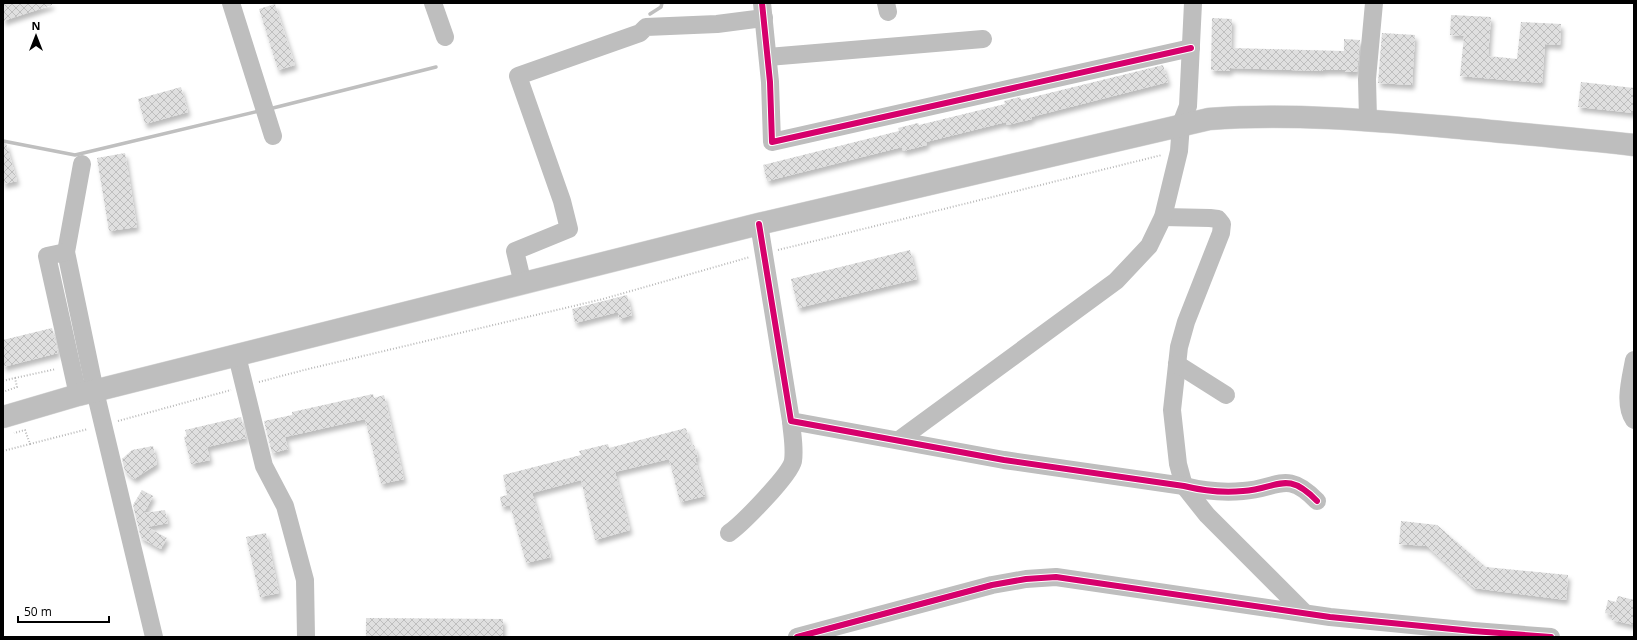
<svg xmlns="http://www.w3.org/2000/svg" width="1637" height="640" font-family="'Open Sans',sans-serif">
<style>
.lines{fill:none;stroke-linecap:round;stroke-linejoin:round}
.stream{stroke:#bfbfbf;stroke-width:3.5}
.building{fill:url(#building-cross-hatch);filter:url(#shadow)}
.highway-casing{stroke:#dbdbdb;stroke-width:23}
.path{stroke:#b9b9b9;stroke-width:2;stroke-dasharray:1 2;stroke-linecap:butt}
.minor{stroke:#bebebe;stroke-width:18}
.highway{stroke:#bebebe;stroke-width:22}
.cycleway-casing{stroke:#fff;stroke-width:8}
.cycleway{stroke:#d6006c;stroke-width:6}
</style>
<defs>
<pattern id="building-cross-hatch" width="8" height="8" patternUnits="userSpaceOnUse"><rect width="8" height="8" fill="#dfdfdf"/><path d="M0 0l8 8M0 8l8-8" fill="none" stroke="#bebebe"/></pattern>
<filter id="shadow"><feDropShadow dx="2.5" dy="4.5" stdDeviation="2" flood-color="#0004"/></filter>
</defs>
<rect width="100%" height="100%" fill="#fff"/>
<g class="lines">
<!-- stream -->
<g class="stream">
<polyline points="650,14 661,7 662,3"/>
<polyline points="269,109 436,67"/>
<polyline points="3,141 75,155 259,111"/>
</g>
</g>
<!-- building -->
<g class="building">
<polygon points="3,3 52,3 52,5 3,21"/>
<polygon points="275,4 295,65 278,70 259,9"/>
<polygon points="1451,15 1491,17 1488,56 1517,59 1521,22 1561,24 1560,45 1545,44 1542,83 1460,76 1464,36 1450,35"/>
<polygon points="1212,18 1232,19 1231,48 1344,51 1344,39 1360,40 1357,72 1345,72 1345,70 1323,70 1323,71 1230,68 1230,71 1211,70"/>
<polygon points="1382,33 1415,35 1412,85 1378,83"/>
<polygon points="1163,65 1168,82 1031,117 1032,119 1007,125 1006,122 926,142 927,145 903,151 902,147 767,181 763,165 899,131 898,128 918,123 919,125 1005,104 1004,101 1020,97 1021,100"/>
<polygon points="1581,82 1634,88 1634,113 1578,107"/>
<polygon points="181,87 188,112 145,124 138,99"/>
<polygon points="3,143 6,143 17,181 3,184"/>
<polygon points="125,153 137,227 109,231 97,158"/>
<polygon points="910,250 917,279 798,308 791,279"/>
<polygon points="627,295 632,315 619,319 618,312 575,323 572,309"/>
<polygon points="52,328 58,353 3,367 3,340"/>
<polygon points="373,394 374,398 384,395 404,479 381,484 365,419 285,437 288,449 272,453 264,421 292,415 292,412"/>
<polygon points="241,417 246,438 207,447 210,460 191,464 184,437 187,436 185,430"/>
<polygon points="686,428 691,446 694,445 698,457 695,458 705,496 680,502 669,459 615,472 630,530 595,540 581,480 532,493 551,557 526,563 510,505 502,507 500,497 507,495 503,475 581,455 579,451 608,444 609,448"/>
<polygon points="153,446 157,464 134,479 125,471 122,459 132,450"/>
<polygon points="142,490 153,496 144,513 165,510 168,523 147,527 167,538 161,549 141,538 133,505"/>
<polygon points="1401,521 1437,525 1486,567 1568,575 1566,600 1474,588 1427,546 1399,544"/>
<polygon points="266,533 279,593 260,597 246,537"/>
<polygon points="1618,596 1634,600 1634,625 1612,620 1613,615 1605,613 1608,600 1616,602"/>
<polygon points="366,618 503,619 503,637 366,637"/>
</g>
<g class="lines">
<defs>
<path id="highway" d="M3,417L78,395L759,224L1209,119C1289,113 1370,120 1449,127C1511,133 1572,138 1634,145"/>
</defs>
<!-- highway casing -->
<use href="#highway" class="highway-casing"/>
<!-- path -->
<g class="path">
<polyline points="778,250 1162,155"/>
<polyline points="15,378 56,369"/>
<polyline points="3,381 15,378 17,387 3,392"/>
<polyline points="259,382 304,370 603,299 750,257"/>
<polyline points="118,421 231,390"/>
<polyline points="30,444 88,429"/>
<polyline points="3,451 30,444 25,430 14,433"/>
</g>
<!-- minor -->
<g class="minor">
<polyline points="231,3 273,136"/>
<polyline points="433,3 445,37"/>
<polyline points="762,3 770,82 772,142 1191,48"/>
<polyline points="886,3 888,12"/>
<polyline points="768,57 983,39"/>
<polyline points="1368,119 1367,79 1374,3"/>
<polyline points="82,164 66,252 95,391 154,637"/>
<polyline points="1163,217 1210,218 1218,219 1222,224 1221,233 1186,322 1179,347 1172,410 1178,464 1184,486 1207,515 1305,613"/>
<path d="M759,224L791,421L1004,460L1184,486C1204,491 1222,493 1243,491C1278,489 1286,469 1317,501"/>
<polyline points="66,252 47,256 78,395"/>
<polyline points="523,284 515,251 569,229 562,201 518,76 640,33 646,27 717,24 764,18"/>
<polyline points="237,356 264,466 285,506 305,580 306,637"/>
<path d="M1634,360C1631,378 1623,404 1634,420"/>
<polyline points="1177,364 1226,395"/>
<polyline points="899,440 1116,281 1149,246 1163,217 1179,151 1181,124 1188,106 1193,3"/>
<path d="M729,533C742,524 790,475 793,461C795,448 792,434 791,421"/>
<polyline points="797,637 992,585 1026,579 1056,577 1330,617 1473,631 1551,637"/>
</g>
<!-- highway -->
<use href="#highway" class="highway"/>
<defs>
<g id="cycleway">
<polyline points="762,3 770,82 772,142 1191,48"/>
<path d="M759,224L791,421L1004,460L1184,486C1204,491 1222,493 1243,491C1278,489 1286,469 1317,501"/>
<polyline points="797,637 992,585 1026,579 1056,577 1330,617 1473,631 1551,637"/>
</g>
</defs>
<!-- cycleway casing -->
<use href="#cycleway" class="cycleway-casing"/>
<!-- cycleway -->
<use href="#cycleway" class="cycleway"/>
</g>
<!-- border -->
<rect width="1637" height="640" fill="none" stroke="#000000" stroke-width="8"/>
<!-- north arrow -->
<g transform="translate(36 36)" stroke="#ffffff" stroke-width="3" paint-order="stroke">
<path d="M0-3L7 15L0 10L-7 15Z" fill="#000000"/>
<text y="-6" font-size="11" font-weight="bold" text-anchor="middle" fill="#000000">N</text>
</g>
<!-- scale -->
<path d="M18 616v6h91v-6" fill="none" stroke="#000000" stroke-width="2"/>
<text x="24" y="616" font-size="12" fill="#000000" stroke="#ffffff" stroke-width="3" paint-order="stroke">50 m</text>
</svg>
